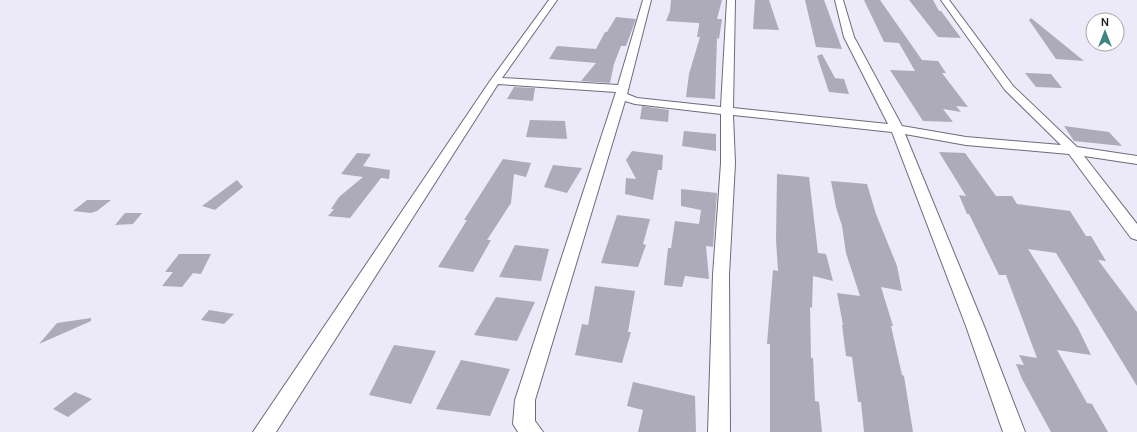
<svg xmlns="http://www.w3.org/2000/svg" width="1137" height="432" font-family="Manrope,sans-serif">
<style>
.building{fill:#adaab9}
.lines{fill:none;stroke-linecap:round;stroke-linejoin:round}
.minor-casing{stroke:#6e6c7a;stroke-width:2}
.minor{fill:#fff;fill-rule:evenodd}
</style>
<rect width="100%" height="100%" fill="#ece9f9"/>
<!-- building -->
<g class="building">
<polygon points="671,0 722,0 717,19 722,19 719,39 717,38 715,99 686,97 689,74 700,37 697,37 699,25 699,23 666,21 670,11"/>
<polygon points="755,0 769,0 779,30 753,29"/>
<polygon points="805,0 824,0 842,49 816,47"/>
<polygon points="864,0 880,0 922,60 938,61 946,73 942,73 968,107 956,106 961,112 943,109 953,122 923,121 890,70 915,71 899,43 884,42"/>
<polygon points="909,0 933,0 939,11 941,11 961,38 938,37"/>
<polygon points="616,17 636,19 626,46 621,46 614,64 610,83 581,81 596,63 549,59 557,46 596,49 605,32 607,32"/>
<polygon points="1031,18 1084,61 1056,59 1029,20"/>
<polygon points="822,54 835,78 844,79 849,94 829,92 817,56"/>
<polygon points="1025,73 1051,74 1062,88 1036,87"/>
<polygon points="514,87 535,88 533,101 507,99"/>
<polygon points="642,106 669,110 668,122 640,119"/>
<polygon points="530,120 565,121 567,139 526,137"/>
<polygon points="1064,126 1109,132 1122,146 1074,141"/>
<polygon points="684,131 716,134 716,151 682,146"/>
<polygon points="632,151 663,155 662,170 658,170 653,200 625,194 626,178 636,179 626,160"/>
<polygon points="939,152 965,153 996,196 1012,196 1017,204 1070,211 1086,236 1091,236 1106,261 1098,260 1137,312 1137,386 1056,253 1028,249 1078,328 1091,355 1057,350 1087,403 1092,404 1108,432 1051,432 1022,379 1016,364 1024,365 1019,355 1037,358 1006,275 999,275 969,214 967,214 959,195 966,196"/>
<polygon points="357,153 371,154 363,166 390,170 389,179 381,178 350,218 328,216 334,209 331,209 339,197 363,177 341,174"/>
<polygon points="503,159 531,163 526,177 514,174 511,203 487,240 491,240 473,272 438,267 467,220 464,220"/>
<polygon points="553,165 582,168 567,193 544,187"/>
<polygon points="777,174 809,177 818,253 826,254 833,281 813,276 812,308 810,307 811,358 813,358 815,401 819,402 822,432 770,432 770,344 767,344 773,270 778,271 776,240"/>
<polygon points="237,180 243,187 215,210 202,206"/>
<polygon points="831,181 867,184 876,214 897,266 902,291 881,287 893,326 891,326 902,375 904,376 913,432 864,432 861,402 858,402 852,357 846,356 842,325 843,325 837,293 860,296 846,253 842,226 836,207"/>
<polygon points="681,189 717,193 713,247 706,246 709,279 685,276 682,287 664,285 668,248 671,248 675,221 699,224 701,210 681,206"/>
<polygon points="87,200 111,200 97,211 91,213 73,211"/>
<polygon points="125,213 142,213 133,224 115,225"/>
<polygon points="617,215 650,219 643,244 646,245 638,267 601,263"/>
<polygon points="515,245 549,249 541,281 499,277"/>
<polygon points="179,254 211,254 201,274 193,273 182,287 162,286 173,272 165,272"/>
<polygon points="595,286 635,291 628,332 631,332 622,363 575,355 582,324 588,325"/>
<polygon points="496,297 535,302 517,341 474,335"/>
<polygon points="209,310 234,314 224,324 201,320"/>
<polygon points="91,318 91,321 39,344 57,323"/>
<polygon points="394,345 436,351 411,404 369,395"/>
<polygon points="461,360 510,369 490,416 436,409"/>
<polygon points="633,382 695,396 696,432 638,432 643,410 627,406"/>
<polygon points="75,392 92,399 68,417 53,409"/>
</g>
<g class="lines">
<defs>
<polygon id="minor" points="549,0 557,0 502,78 618,85 643,0 651,0 627,94 637,98 721,107 727,0 735,0 733,108 888,124 844,37 835,0 843,0 854,37 902,126 966,137 1061,145 1005,90 941,0 949,0 1013,86 1077,147 1137,156 1137,164 1084,156 1137,224 1137,240 1131,238 1069,154 966,145 905,134 984,326 1025,432 1003,432 966,326 892,132 733,115 735,163 729,275 730,432 708,432 713,275 721,163 721,114 635,104 625,101 535,400 535,421 543,432 518,432 513,424 515,400 616,92 498,84 276,432 253,432 490,81"/>
</defs>
<!-- minor casing -->
<use href="#minor" class="minor-casing"/>
<!-- minor -->
<use href="#minor" class="minor"/>
</g>
<!-- north arrow -->
<g transform="translate(1105 32)"><circle r="19" fill="#ffffff" stroke="#a2a2a4"/>
<path d="M0-3L7 15L0 10L-7 15Z" fill="#3d8581"/>
<text y="-6" font-size="11" font-weight="bold" text-anchor="middle" fill="#17161c">N</text>
</g>
</svg>
